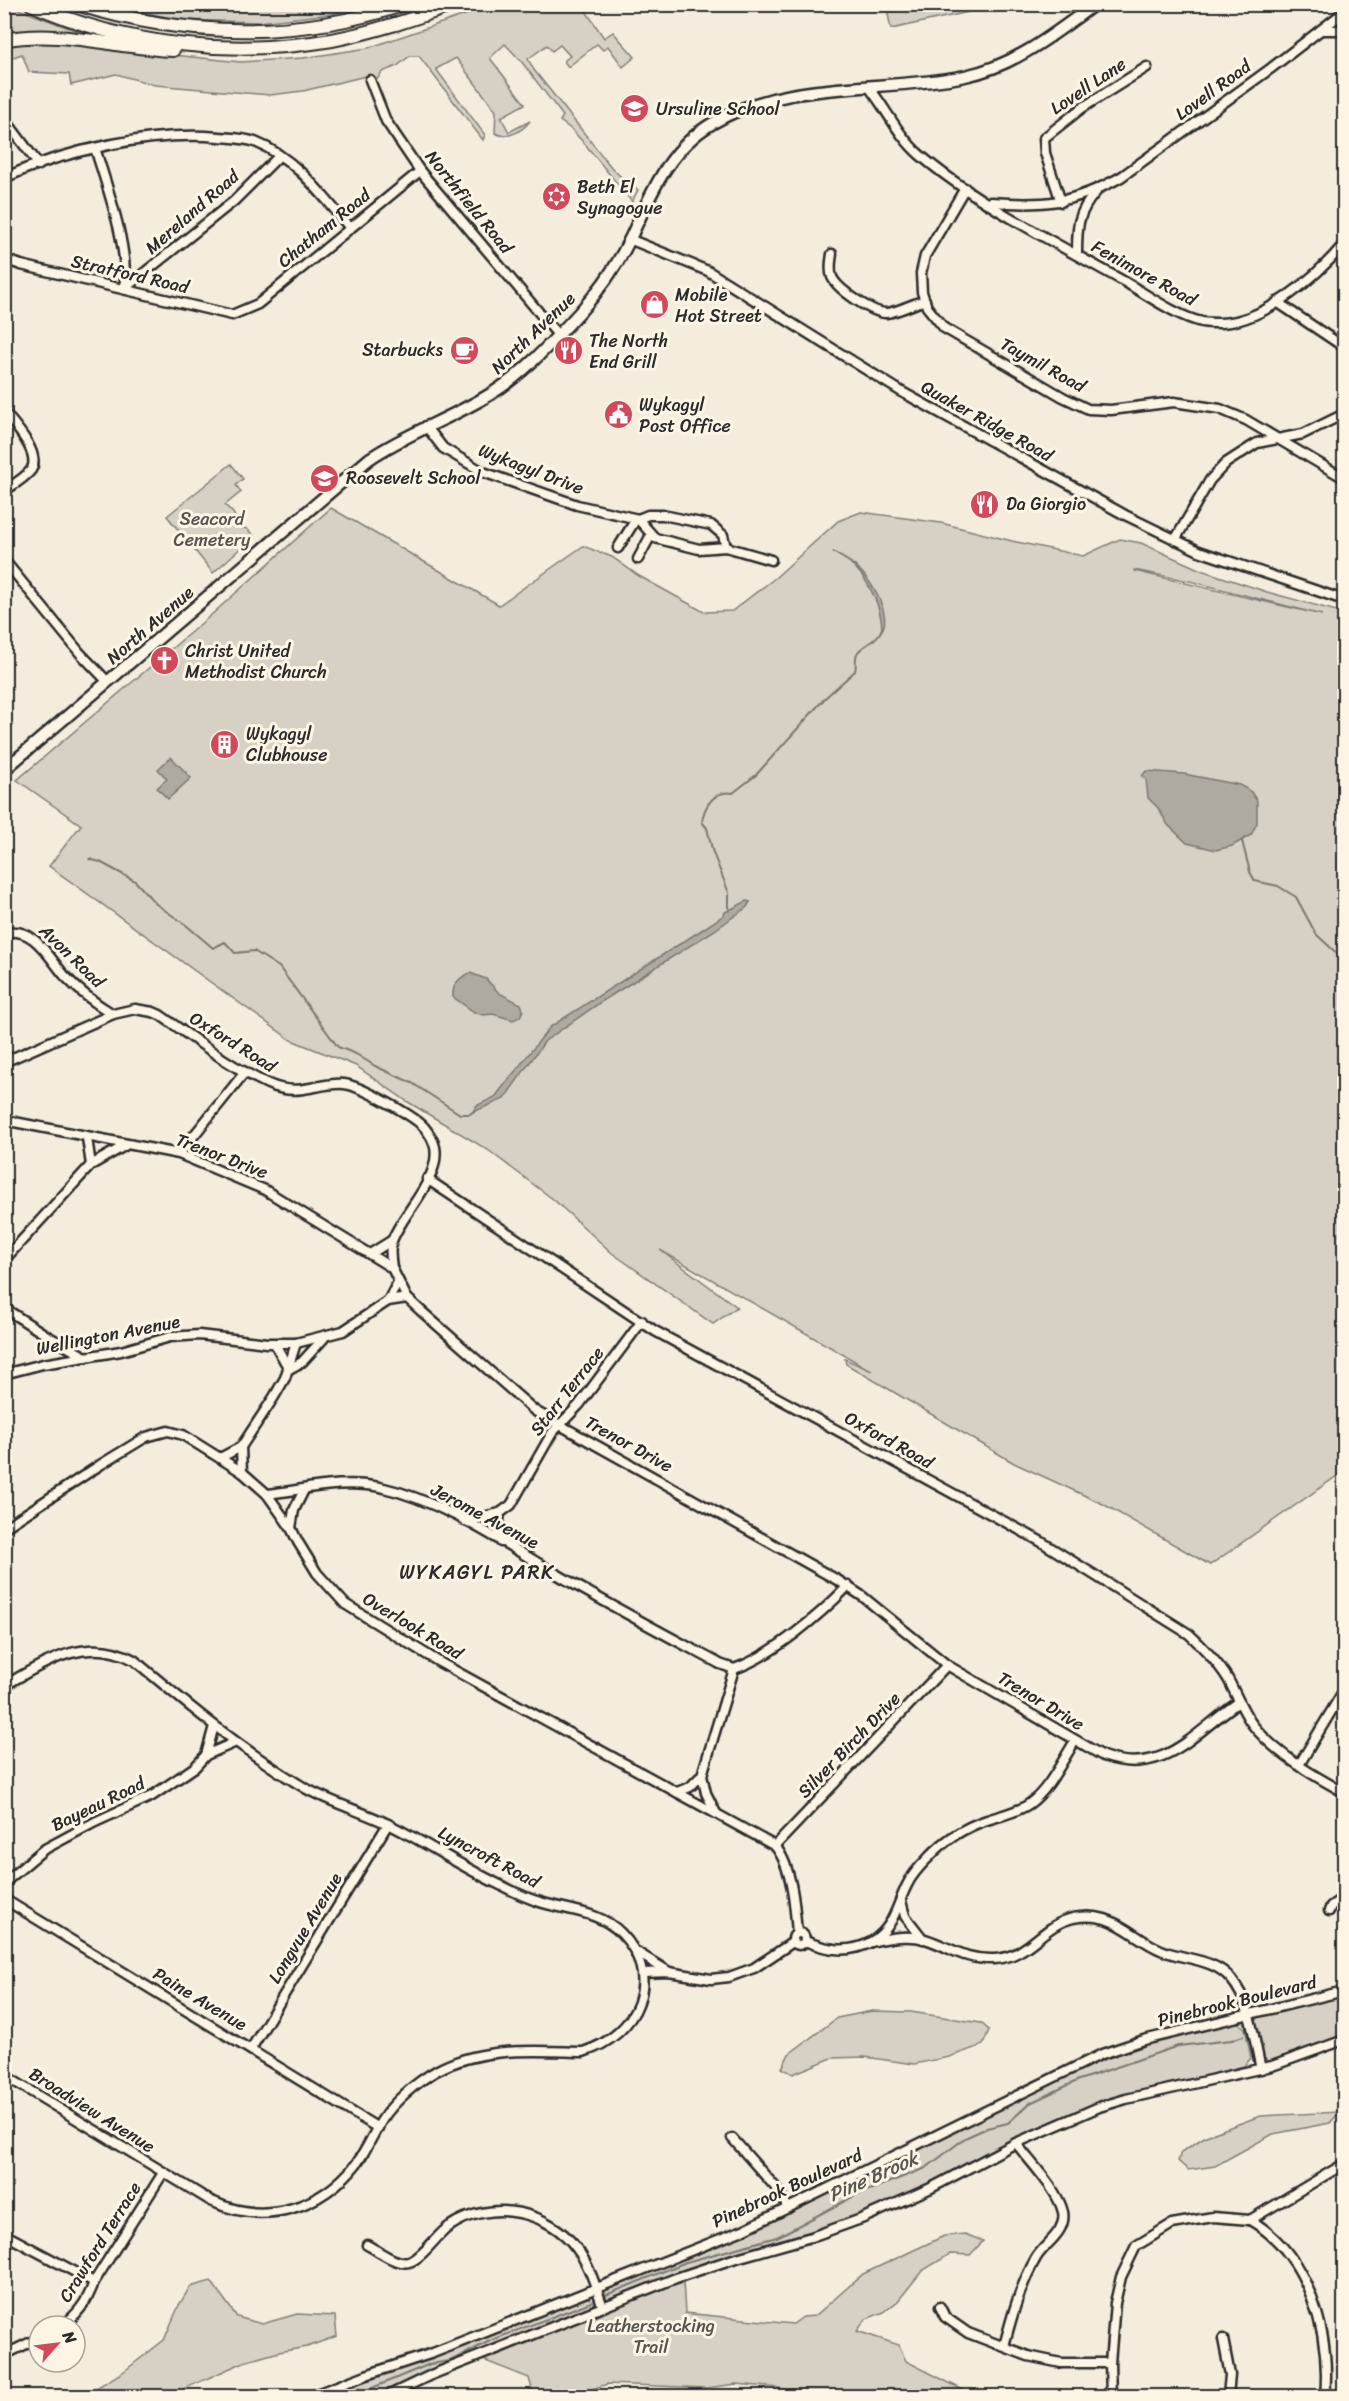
<svg xmlns="http://www.w3.org/2000/svg" width="1349" height="2401" font-family="Sriracha,sans-serif">
<style>
.green{fill:#d6d1c4;stroke:#807e78;stroke-width:1.5;fill-rule:evenodd}
.water{fill:#afaaa0;stroke:#7a7771;stroke-width:1.5}
.lines{fill:none;stroke-linecap:round;stroke-linejoin:round}
.stream{stroke:#7a7771;stroke-width:2}
.minor-casing{stroke:#2b2b2b;stroke-width:13}
.major-casing{stroke:#2b2b2b;stroke-width:15}
.highway-casing{stroke:#2b2b2b;stroke-width:16}
.minor{stroke:#fcf5e5;stroke-width:8}
.major{stroke:#fcf5e5;stroke-width:10}
.highway{stroke:#fcf5e5;stroke-width:12}
.labels{text-anchor:middle;stroke-width:6;stroke-linejoin:round;paint-order:stroke}
.street-label{font-size:18px;fill:#2b2b2b;stroke:#fcf5e5}
.poi-label{font-size:18px;fill:#2b2b2b;stroke:#fcf5e5;text-anchor:start}
.park-label{font-size:18px;fill:#565451;stroke:#fcf5e5}
.neighbourhood-label{font-size:20px;letter-spacing:1.5px;fill:#2b2b2b;stroke:#fcf5e5}
.water-label{font-size:20px;font-style:italic;fill:#595754;stroke:#fcf5e5}
</style>
<rect width="100%" height="100%" fill="#f4edde"/>
<filter id="ink" filterUnits="userSpaceOnUse"><feTurbulence type="fractalNoise" baseFrequency=".0167" numOctaves="2"/><feDisplacementMap in="SourceGraphic" scale="12" xChannelSelector="R" yChannelSelector="G"/><feConvolveMatrix kernelMatrix="1 2 1 2 8 2 1 2 1" color-interpolation-filters="sRGB"/></filter>
<g filter="url(#ink)">
<!-- green -->
<g class="green">
<polygon points="5,4 77,31 76,35 5,34"/>
<polygon points="886,4 1001,4 1001,5 891,29"/>
<polygon points="111,5 365,5 331,14 259,22 179,20"/>
<path d="M494,5H582L604,38L613,32L635,57L623,67L608,46L603,50L597,44L568,67L564,61L570,56L560,45L552,51L547,45L528,59L534,70L611,167L626,182L638,190L632,202L584,143L572,130L560,121L563,116L521,61L505,44L490,58L525,104L501,117L509,132L530,121C522,131 508,140 495,133L496,111L456,58L436,69L485,135L483,140L419,56H410L397,66L382,72L378,78L367,80L366,76L303,91L270,95L155,85L116,74L71,85L69,74L29,72L22,54L5,60V46L36,41L241,62L303,58L368,48Z"/>
<polygon points="231,464 243,479 236,485 241,492 225,505 233,513 240,527 247,529 254,536 213,573 167,516"/>
<path d="M331,508L499,605L583,546L612,557L639,576L704,612L732,611L775,578L838,521L861,512L941,523L1012,541L1083,556L1120,539L1141,543L1201,570L1267,592L1344,613V621H1342L1344,622V1471L1210,1565L1103,1504L1014,1463L846,1364L845,1359L872,1371L660,1250L737,1307L713,1324L612,1253L554,1200L488,1150L408,1102L356,1066L291,1040L49,866L81,825L17,780L210,616ZM1134,570L1194,582L1322,615L1134,571Z"/>
<polygon points="1344,1995 1344,2037 1272,2063 1263,2058 1255,2024 1257,2019 1261,2015"/>
<polygon points="872,2011 911,2012 981,2023 989,2030 983,2045 949,2057 914,2064 865,2057 832,2058 793,2074 782,2068 789,2054 837,2018"/>
<polygon points="1237,2022 1245,2028 1251,2058 1244,2066 1102,2102 1066,2116 910,2195 832,2228 610,2301 604,2296 606,2289 725,2242 776,2219 1080,2066 1132,2047"/>
<polygon points="1340,2112 1330,2123 1273,2134 1215,2166 1188,2170 1178,2161 1181,2152 1206,2136 1260,2116"/>
<polygon points="965,2234 983,2241 970,2255 950,2254 922,2271 898,2301 884,2312 866,2319 857,2331 899,2345 906,2361 975,2396 806,2396 779,2388 736,2384 707,2388 607,2384 572,2396 522,2396 532,2389 529,2378 483,2360 683,2281 685,2313 793,2324 803,2317 815,2316 863,2274 944,2236"/>
<polygon points="211,2281 237,2317 262,2324 297,2314 335,2316 337,2336 307,2347 279,2352 244,2362 168,2396 83,2396 123,2372 164,2340 179,2305 190,2287"/>
<polygon points="587,2297 593,2301 593,2307 380,2396 323,2396 377,2375 435,2357"/>
</g>
<!-- water -->
<g class="water">
<path d="M850,563C867,571 893,614 882,630C882,607 868,578 850,563Z"/>
<polygon points="171,757 191,778 168,799 157,788 167,779 158,769"/>
<polygon points="1146,771 1184,774 1240,785 1251,792 1257,801 1257,823 1251,835 1232,846 1216,850 1187,843 1168,825 1158,808 1148,798 1146,779 1142,776"/>
<polygon points="747,901 750,902 747,907 715,930 601,1002 545,1041 504,1099 473,1112 476,1106 495,1097 550,1027 700,931 724,915 725,912"/>
<path d="M470,973L486,979L499,993L521,1004L523,1010L520,1017L513,1020L493,1014L483,1015L474,1012L453,997C452,984 459,978 470,973Z"/>
</g>
<g class="lines">
<!-- stream -->
<g class="stream">
<polyline points="833,552 851,563"/>
<polyline points="1242,841 1250,872 1255,881 1278,886 1296,897 1316,934 1344,960"/>
<polyline points="89,859 100,862 135,881 156,904 186,925 213,948 225,942 235,953 254,951 279,967 338,1047 356,1054 375,1066 412,1083 460,1114 470,1114 475,1110"/>
<path d="M729,911V893L713,853L707,828L702,822C704,805 715,790 733,793L756,775L825,698L855,671C857,665 854,657 858,652C866,643 879,640 882,628"/>
<polyline points="1259,2034 1260,2033"/>
<polyline points="606,2295 686,2262 777,2237 856,2195 926,2168 965,2138 987,2128 1008,2123 1030,2103 1079,2080 1178,2046 1232,2040 1243,2036"/>
<polyline points="353,2396 430,2364 450,2361 492,2340 591,2302"/>
</g>
<defs>
<g id="minor">
<polyline points="1321,30 1344,30"/>
<polyline points="370,80 386,121 420,171 558,335"/>
<path d="M868,86C886,108 898,136 920,155C979,205 1058,244 1125,282C1147,295 1178,317 1202,322C1208,323 1215,323 1220,323C1265,322 1317,276 1344,244"/>
<polyline points="4,118 39,165"/>
<path d="M95,148C107,186 130,251 124,289"/>
<path d="M4,178C65,150 152,131 219,137C231,138 244,138 255,142C296,158 323,196 350,228"/>
<polyline points="965,188 925,256 921,273 922,292 927,307 944,328 1063,397 1088,409 1111,410 1174,402 1220,409 1246,420 1344,478"/>
<path d="M990,202C1044,206 1073,204 1121,177L1270,69L1344,12"/>
<polyline points="1061,202 1045,153 1044,138 1082,108 1147,67"/>
<polyline points="629,239 708,271 902,392 1125,515 1199,551 1344,600"/>
<path d="M832,254C831,261 829,269 832,277C837,289 871,312 885,313C893,314 915,303 925,300"/>
<path d="M1077,255C1077,227 1077,213 1096,192"/>
<polyline points="4,259 21,265 232,315 258,304 420,171"/>
<polyline points="124,289 234,201 279,156"/>
<polyline points="1277,302 1344,347"/>
<path d="M4,412C14,424 42,454 31,470C25,478 13,485 4,491"/>
<polyline points="426,426 443,448 483,472 577,505 638,519 648,515 663,515 711,525 723,535 726,547"/>
<polyline points="638,519 655,538 699,549 726,547 771,560"/>
<polyline points="1175,540 1210,480 1226,463 1257,443 1303,434 1344,414"/>
<polyline points="618,548 636,519"/>
<polyline points="638,559 651,535"/>
<polyline points="4,560 80,653 108,682"/>
<path d="M4,933C34,925 49,958 65,976C79,991 96,1004 113,1014"/>
<path d="M4,1062L113,1014L135,1009L153,1012L160,1015C195,1039 230,1067 268,1084C299,1098 317,1082 344,1084C359,1085 414,1116 424,1127C429,1133 433,1139 435,1147C441,1179 402,1213 392,1241C389,1249 391,1260 392,1268"/>
<path d="M4,1120L179,1154L265,1190L392,1268L407,1298L420,1310L535,1411L839,1581L862,1596L947,1665L1103,1756C1164,1778 1194,1732 1239,1702"/>
<polyline points="87,1138 91,1165"/>
<polyline points="179,1154 245,1072"/>
<path d="M427,1179L655,1331L1040,1541L1189,1634C1204,1648 1217,1661 1228,1679C1236,1694 1242,1710 1252,1724C1275,1753 1312,1775 1344,1792"/>
<polyline points="370,1254 391,1241"/>
<polyline points="4,1260 91,1165 126,1145"/>
<polyline points="388,1301 398,1282"/>
<polyline points="4,1308 49,1337 86,1357"/>
<polyline points="275,1344 289,1369"/>
<polyline points="289,1369 302,1362 324,1338"/>
<polyline points="4,1374 43,1364 121,1351 170,1337 199,1335 267,1343 296,1343 343,1331 388,1301 407,1298"/>
<polyline points="241,1447 242,1472"/>
<polyline points="220,1458 241,1447 274,1397 285,1378 296,1343"/>
<path d="M267,1494C304,1490 343,1479 380,1487C446,1502 503,1543 560,1576C613,1607 666,1635 720,1664L734,1669"/>
<polyline points="500,1513 498,1527 501,1542"/>
<polyline points="465,1521 500,1513 511,1505 552,1433 579,1405 642,1321"/>
<path d="M4,1528L100,1465L146,1437L168,1431L183,1435L242,1472L267,1494L291,1528L298,1542L317,1573L345,1604L439,1662L775,1846C792,1866 795,1908 797,1933"/>
<polyline points="291,1528 294,1510 304,1490"/>
<path d="M734,1669C772,1656 820,1615 848,1586"/>
<path d="M4,1686C45,1662 87,1634 134,1660C189,1706 243,1751 305,1788C332,1803 361,1811 388,1824C425,1842 459,1865 496,1883C509,1889 523,1897 537,1901C566,1911 598,1910 621,1933C664,1977 638,2035 583,2052C534,2051 481,2046 436,2071C417,2082 394,2101 382,2120C373,2134 367,2149 357,2163C321,2209 265,2226 211,2201L4,2075"/>
<polyline points="206,1755 214,1726"/>
<polyline points="1299,1765 1344,1690"/>
<polyline points="677,1792 690,1787 702,1775"/>
<polyline points="716,1813 706,1793 702,1775 734,1669"/>
<polyline points="775,1846 947,1665"/>
<polyline points="4,1883 43,1850 95,1822 152,1796 195,1767 206,1755 236,1742"/>
<polyline points="4,1899 378,2128"/>
<polyline points="901,1901 905,1916 923,1939"/>
<polyline points="1329,1911 1331,1906 1344,1897"/>
<circle cx="799" cy="1939" r="6"/>
<path d="M805,1941C827,1950 849,1954 871,1942C894,1928 896,1907 907,1885C912,1874 921,1865 929,1857C945,1840 965,1827 987,1820C1002,1815 1016,1813 1029,1804C1049,1790 1062,1761 1075,1741"/>
<path d="M871,1942C888,1938 907,1934 925,1939C951,1947 963,1960 994,1959C1028,1958 1042,1925 1073,1918C1084,1916 1095,1916 1105,1919C1125,1925 1141,1942 1161,1950C1184,1960 1214,1958 1231,1979C1251,2002 1254,2041 1261,2069"/>
<polyline points="635,1951 669,1972"/>
<polyline points="643,1973 669,1972 711,1979 729,1977 754,1968 793,1942"/>
<polyline points="251,2049 388,1824"/>
<polyline points="732,2138 778,2190 788,2208"/>
<path d="M1250,2220C1308,2253 1331,2333 1325,2396"/>
<polyline points="4,2234 94,2282"/>
<path d="M367,2245C379,2251 396,2265 409,2262C423,2258 437,2234 450,2226C491,2199 549,2210 577,2249C590,2266 596,2288 603,2307"/>
<polyline points="940,2307 945,2317 968,2333 1028,2356 1061,2363 1110,2363"/>
<path d="M61,2326C77,2316 88,2300 94,2282L163,2173"/>
<polyline points="1223,2339 1230,2375 1228,2396"/>
<path d="M1004,2346C1012,2316 1020,2286 1036,2258C1044,2244 1067,2232 1063,2212C1058,2190 1030,2162 1016,2143"/>
<polyline points="4,2355 39,2338"/>
<polyline points="311,2396 366,2375 433,2353 743,2230 1102,2054 1144,2040 1344,1991"/>
<polyline points="387,2396 431,2375 676,2278 733,2259 811,2237 861,2219 931,2188 1016,2143 1099,2107 1126,2099 1272,2066 1344,2040"/>
<polyline points="1111,2396 1110,2363 1115,2303 1121,2277 1136,2246 1172,2224 1213,2217 1250,2220 1344,2164"/>
</g>
<path id="major" d="M4,770L369,459C407,433 450,419 489,395C523,375 552,342 579,313C599,291 617,266 630,239C651,194 668,149 713,123C788,78 882,93 965,76C1015,66 1055,33 1095,4"/>
<g id="highway">
<path d="M31,4C125,46 232,57 332,40C375,32 415,18 456,4"/>
<path d="M77,4C185,38 298,40 405,4"/>
<path d="M4,40C59,29 118,48 173,50"/>
</g>
</defs>
<!-- minor casing -->
<use href="#minor" class="minor-casing"/>
<!-- major casing -->
<use href="#major" class="major-casing"/>
<!-- highway casing -->
<use href="#highway" class="highway-casing"/>
<!-- minor -->
<use href="#minor" class="minor"/>
<!-- major -->
<use href="#major" class="major"/>
<!-- highway -->
<use href="#highway" class="highway"/>
</g>
</g>
<!-- icons -->
<defs>
<symbol id="school-disc" viewBox="-11 -11 22 22"><circle r="9.5" fill="#d1495b" stroke="#fcf5e5"/><path d="M0-5L7-2L0 1L-7-2ZM-4 1L0 2.5L4 1V4Q0 6-4 4Z" fill="#fff"/></symbol>
<symbol id="synagogue-disc" viewBox="-11 -11 22 22"><circle r="9.5" fill="#d1495b" stroke="#fcf5e5"/><path d="M0-6.5L5.6 3.2H-5.6ZM0 6.5L5.6-3.2H-5.6Z" fill="#fff"/></symbol>
<symbol id="shop-disc" viewBox="-11 -11 22 22"><circle r="9.5" fill="#d1495b" stroke="#fcf5e5"/><path d="M-5-2.5h2.3a2.7 3.5 0 0 1 5.4 0H5L5.5 6h-11ZM-1.5-2.5h3a1.5 2.3 0 0 0-3 0Z" fill="#fff"/></symbol>
<symbol id="cafe-disc" viewBox="-11 -11 22 22"><circle r="9.5" fill="#d1495b" stroke="#fcf5e5"/><path d="M-5.5-4.5H6V0H3Q3 3.5 0 3.5H-2.5Q-5.5 3.5-5.5 0ZM3-3.2v2h1.7v-2ZM-6 4.5H4V6H-6Z" fill="#fff"/></symbol>
<symbol id="restaurant-disc" viewBox="-11 -11 22 22"><circle r="9.5" fill="#d1495b" stroke="#fcf5e5"/><path d="M-5-6h1v4h1v-4h1v4h1v-4h1v5L-1.5 .5V6h-2V.5L-5-1ZM5-6V6H3V1.5H1.5Q1.5-4 5-6Z" fill="#fff"/></symbol>
<symbol id="civic-disc" viewBox="-11 -11 22 22"><circle r="9.5" fill="#d1495b" stroke="#fcf5e5"/><path d="M-.6-6.5H3V-4.5H.6V-3L4-1V1h2V6H-6V1h2V-1L-.6-3ZM-1.2 2.5V6h2.4V2.5Z" fill="#fff"/></symbol>
<symbol id="church-disc" viewBox="-11 -11 22 22"><circle r="9.5" fill="#d1495b" stroke="#fcf5e5"/><path d="M-1.2-6h2.4v3.5h3.3v2.4h-3.3V6h-2.4V-.1h-3.3v-2.4h3.3Z" fill="#fff"/></symbol>
<symbol id="building-disc" viewBox="-11 -11 22 22"><circle r="9.5" fill="#d1495b" stroke="#fcf5e5"/><path d="M-4-6H4V6H1V3H-1V6H-4ZM-2.5-4.3h1.7v1.8h-1.7ZM.8-4.3h1.7v1.8H.8ZM-2.5-1h1.7V.8h-1.7ZM.8-1h1.7V.8H.8Z" fill="#fff"/></symbol>
</defs>
<g fill-rule="evenodd">
<use href="#school-disc" x="618" y="92" width="33" height="33"/>
<use href="#synagogue-disc" x="540" y="180" width="33" height="33"/>
<use href="#shop-disc" x="638" y="288" width="33" height="33"/>
<use href="#cafe-disc" x="448" y="334" width="33" height="33"/>
<use href="#restaurant-disc" x="552" y="334" width="33" height="33"/>
<use href="#civic-disc" x="602" y="398" width="33" height="33"/>
<use href="#school-disc" x="308" y="462" width="33" height="33"/>
<use href="#restaurant-disc" x="968" y="488" width="33" height="33"/>
<use href="#church-disc" x="148" y="644" width="33" height="33"/>
<use href="#building-disc" x="208" y="728" width="33" height="33"/>
</g>
<g class="labels">
<!-- street labels -->
<g class="street-label">
<text transform="translate(1088 86) rotate(-34)" y="6">Lovell Lane</text>
<text transform="translate(1213 90) rotate(-36)" y="6">Lovell Road</text>
<text transform="translate(469 202) rotate(51)" y="6">Northfield Road</text>
<text transform="translate(192 212) rotate(-41)" y="6">Mereland Road</text>
<text transform="translate(324 228) rotate(-39)" y="6">Chatham Road</text>
<text transform="translate(1144 273) rotate(29)" y="6">Fenimore Road</text>
<text transform="translate(130 274) rotate(13)" y="6">Stratford Road</text>
<text transform="translate(533 333) rotate(-44)" y="6">North Avenue</text>
<text transform="translate(1043 365) rotate(29)" y="6">Taymil Road</text>
<text transform="translate(987 421) rotate(29)" y="6">Quaker Ridge Road</text>
<text transform="translate(531 469) rotate(21)" y="6">Wykagyl Drive</text>
<text transform="translate(150 625) rotate(-41)" y="6">North Avenue</text>
<text transform="translate(72 956) rotate(44)" y="6">Avon Road</text>
<text transform="translate(233 1042) rotate(32)" y="6">Oxford Road</text>
<text transform="translate(222 1156) rotate(21)" y="6">Trenor Drive</text>
<text transform="translate(108 1335) rotate(-11)" y="6">Wellington Avenue</text>
<text transform="translate(567 1391) rotate(-52)" y="6">Starr Terrace</text>
<text transform="translate(889 1440) rotate(29)" y="6">Oxford Road</text>
<text transform="translate(629 1444) rotate(29)" y="6">Trenor Drive</text>
<text transform="translate(485 1516) rotate(28)" y="6">Jerome Avenue</text>
<text transform="translate(413 1626) rotate(31)" y="6">Overlook Road</text>
<text transform="translate(1041 1701) rotate(31)" y="6">Trenor Drive</text>
<text transform="translate(849 1745) rotate(-46)" y="6">Silver Birch Drive</text>
<text transform="translate(98 1804) rotate(-26)" y="6">Bayeau Road</text>
<text transform="translate(489 1857) rotate(28)" y="6">Lyncroft Road</text>
<text transform="translate(305 1928) rotate(-59)" y="6">Longvue Avenue</text>
<text transform="translate(200 1999) rotate(31)" y="6">Paine Avenue</text>
<text transform="translate(1237 2001) rotate(-14)" y="6">Pinebrook Boulevard</text>
<text transform="translate(92 2110) rotate(32)" y="6">Broadview Avenue</text>
<text transform="translate(787 2188) rotate(-25)" y="6">Pinebrook Boulevard</text>
<text transform="translate(100 2242) rotate(-58)" y="6">Crawford Terrace</text>
</g>
<!-- poi labels -->
<g class="poi-label">
<text x="656" y="115">Ursuline School</text>
<text x="577" y="193">Beth El<tspan x="577" dy="21">Synagogue</tspan></text>
<text x="675" y="301">Mobile<tspan x="675" dy="21">Hot Street</tspan></text>
<text x="589" y="347">The North<tspan x="589" dy="21">End Grill</tspan></text>
<text x="443" y="356" text-anchor="end">Starbucks</text>
<text x="639" y="411">Wykagyl<tspan x="639" dy="21">Post Office</tspan></text>
<text x="346" y="484">Roosevelt School</text>
<text x="1006" y="510">Da Giorgio</text>
<text x="185" y="657">Christ United<tspan x="185" dy="21">Methodist Church</tspan></text>
<text x="246" y="740">Wykagyl<tspan x="246" dy="21">Clubhouse</tspan></text>
</g>
<!-- park labels -->
<g class="park-label">
<text x="212" y="525">Seacord<tspan x="212" dy="21">Cemetery</tspan></text>
<text x="651" y="2332">Leatherstocking<tspan x="651" dy="21">Trail</tspan></text>
</g>
<!-- neighbourhood labels -->
<g class="neighbourhood-label">
<text x="477" y="1579">WYKAGYL PARK</text>
</g>
<!-- water labels -->
<g class="water-label">
<text transform="translate(873 2176) rotate(-24)" y="7">Pine Brook</text>
</g>
</g>
<!-- margin -->
<rect width="1349" height="2401" fill="none" stroke="#fcf5e5" stroke-width="24"/>
<rect x="12" y="12" width="1325" height="2377" fill="none" stroke="#2b2b2b" stroke-width="2" filter="url(#ink)"/>
<!-- north arrow -->
<g transform="translate(57 2344) rotate(62)"><circle r="28" fill="#fcf5e5" stroke="#a8a49b" stroke-width="1.5"/>
<path d="M0-4.5L10 22L0 15L-10 22Z" fill="#d1495b"/>
<text y="-9" font-size="16" font-weight="bold" text-anchor="middle" fill="#2b2b2b">N</text>
</g>
</svg>
